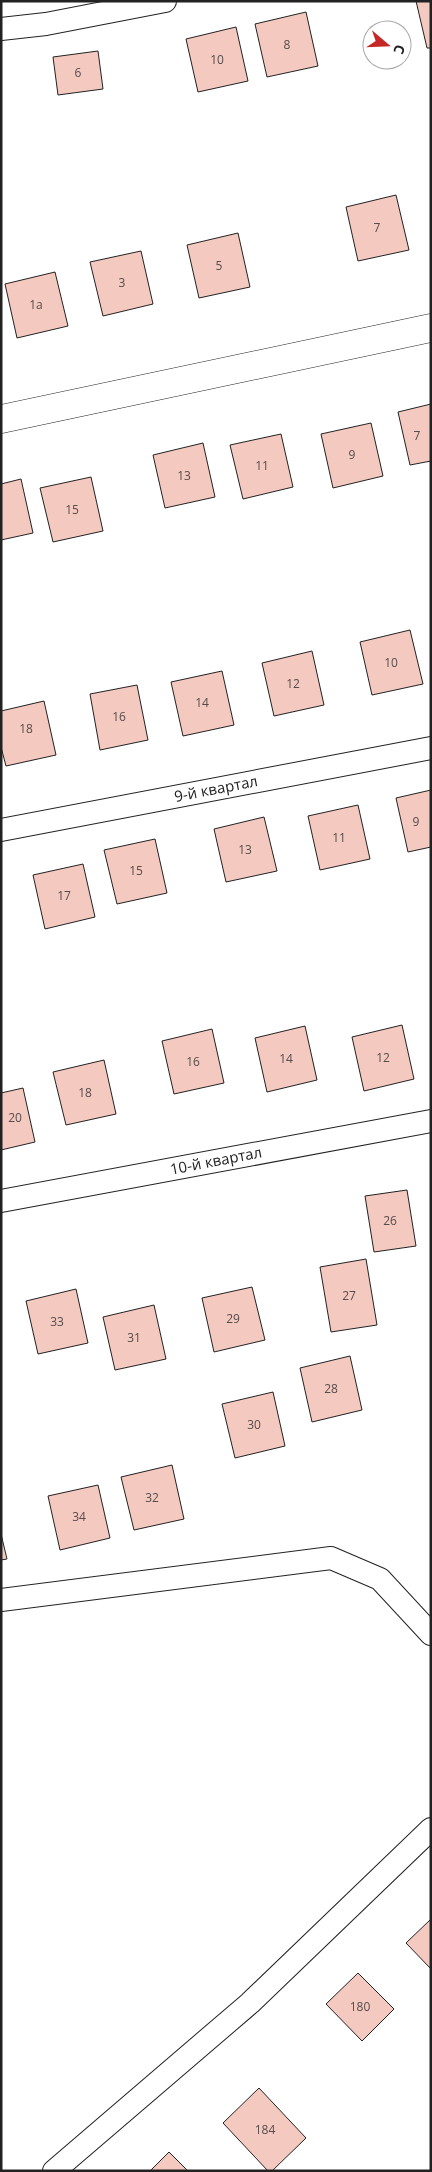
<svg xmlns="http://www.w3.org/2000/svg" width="432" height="2172" font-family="'Open Sans',sans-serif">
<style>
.building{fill:#f3c9c0;stroke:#222}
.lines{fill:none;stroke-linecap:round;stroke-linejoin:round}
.street-casing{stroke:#222;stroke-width:24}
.secondary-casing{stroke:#222;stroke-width:29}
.street{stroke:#fff;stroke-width:22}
.secondary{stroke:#fff;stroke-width:28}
.labels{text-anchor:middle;stroke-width:4;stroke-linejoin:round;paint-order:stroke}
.number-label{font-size:12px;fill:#564c4a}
.street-label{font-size:15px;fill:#222;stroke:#fff}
</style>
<rect width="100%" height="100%" fill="#fff"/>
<!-- building -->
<g class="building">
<polygon points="416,1 431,1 431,48 427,48"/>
<polygon points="306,12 318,66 267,77 255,24"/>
<polygon points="236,27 248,81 198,92 186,39"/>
<polygon points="98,51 103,89 58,95 53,57"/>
<polygon points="396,195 409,250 358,261 346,207"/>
<polygon points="238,233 250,287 199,298 187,245"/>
<polygon points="141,251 153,304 103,316 90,262"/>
<polygon points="55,272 68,326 17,338 5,284"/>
<polygon points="431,404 431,461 410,465 398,412"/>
<polygon points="371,423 383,476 333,488 321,434"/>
<polygon points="281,434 293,487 243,499 230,445"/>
<polygon points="203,443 215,497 165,508 153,455"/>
<polygon points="91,477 103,531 53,542 40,488"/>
<polygon points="21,479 33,533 1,540 1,484"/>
<polygon points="410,630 423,684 372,695 360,642"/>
<polygon points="312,651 324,705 274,716 262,663"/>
<polygon points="222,671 234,725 183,736 171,682"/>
<polygon points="137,685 148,740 100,750 90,694"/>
<polygon points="44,701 56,755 6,766 1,747 1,711"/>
<polygon points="431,790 431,847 408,852 396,798"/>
<polygon points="358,805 370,859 320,870 308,816"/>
<polygon points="264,817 277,871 226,882 214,829"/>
<polygon points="155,839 167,893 117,904 104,850"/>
<polygon points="83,864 95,917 45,929 33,875"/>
<polygon points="402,1025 414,1079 364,1091 352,1037"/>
<polygon points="305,1026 317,1080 267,1092 255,1038"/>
<polygon points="212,1029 224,1083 174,1094 162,1041"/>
<polygon points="104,1060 116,1114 66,1125 53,1072"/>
<polygon points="23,1088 35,1142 1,1150 1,1093"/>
<polygon points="407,1190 416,1246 374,1252 365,1196"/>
<polygon points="366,1259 377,1325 331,1332 320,1267"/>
<polygon points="252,1287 265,1340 214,1352 202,1298"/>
<polygon points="76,1289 88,1343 38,1354 26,1301"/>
<polygon points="154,1305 166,1359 115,1370 103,1317"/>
<polygon points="350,1356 362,1410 312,1422 300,1368"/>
<polygon points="273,1392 285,1446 235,1458 222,1404"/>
<polygon points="172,1465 184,1519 134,1530 121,1477"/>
<polygon points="98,1485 110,1538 60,1550 48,1496"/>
<polygon points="1,1534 7,1559 1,1560"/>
<polygon points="431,1919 431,1969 406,1943"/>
<polygon points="358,1973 394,2009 362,2041 326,2004"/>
<polygon points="259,2088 306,2138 272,2171 268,2171 223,2123"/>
<polygon points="169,2152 188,2171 150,2171"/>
</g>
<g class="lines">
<defs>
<g id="street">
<polyline points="1,29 46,24 165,1"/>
<polyline points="1,830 431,748"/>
<polyline points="1,1201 431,1121"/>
<polyline points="1,1600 331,1558 380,1579 431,1634"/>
<polyline points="54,2171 250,2003 431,1829"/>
</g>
<polyline id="secondary" points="1,419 431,328"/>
</defs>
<!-- street casing -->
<use href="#street" class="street-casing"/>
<!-- secondary casing -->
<use href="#secondary" class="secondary-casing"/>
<!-- street -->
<use href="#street" class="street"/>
<!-- secondary -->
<use href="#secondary" class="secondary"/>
</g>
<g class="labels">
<!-- number labels -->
<g class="number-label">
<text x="287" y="49">8</text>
<text x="217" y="64">10</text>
<text x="78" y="77">6</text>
<text x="377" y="232">7</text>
<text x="219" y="270">5</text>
<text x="122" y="287">3</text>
<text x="36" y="309">1а</text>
<text x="417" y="440">7</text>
<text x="352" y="459">9</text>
<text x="262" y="470">11</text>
<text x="184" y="480">13</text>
<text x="72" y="514">15</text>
<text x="391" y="667">10</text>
<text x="293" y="688">12</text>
<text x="202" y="707">14</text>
<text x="119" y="721">16</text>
<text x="26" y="733">18</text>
<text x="416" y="826">9</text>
<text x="339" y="842">11</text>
<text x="245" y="854">13</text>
<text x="136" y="875">15</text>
<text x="64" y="900">17</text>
<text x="383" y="1062">12</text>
<text x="286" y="1063">14</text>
<text x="193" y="1066">16</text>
<text x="85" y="1097">18</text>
<text x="15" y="1122">20</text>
<text x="390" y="1225">26</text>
<text x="349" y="1300">27</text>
<text x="233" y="1323">29</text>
<text x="57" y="1326">33</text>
<text x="134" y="1342">31</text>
<text x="331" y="1393">28</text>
<text x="254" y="1429">30</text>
<text x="152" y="1502">32</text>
<text x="79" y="1521">34</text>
<text x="360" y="2011">180</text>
<text x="265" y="2134">184</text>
</g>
<!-- street labels -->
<g class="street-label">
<text transform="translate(216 789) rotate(-11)" y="5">9-й квартал</text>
<text transform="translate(216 1161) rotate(-11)" y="5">10-й квартал</text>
</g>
</g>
<!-- border -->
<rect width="432" height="2172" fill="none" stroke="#222222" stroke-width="5"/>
<!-- north arrow -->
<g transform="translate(387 45) rotate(109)"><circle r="24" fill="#ffffff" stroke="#a7a7a7"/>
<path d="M0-4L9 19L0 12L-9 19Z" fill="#c62828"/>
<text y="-8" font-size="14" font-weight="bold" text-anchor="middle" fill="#222222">С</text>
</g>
</svg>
